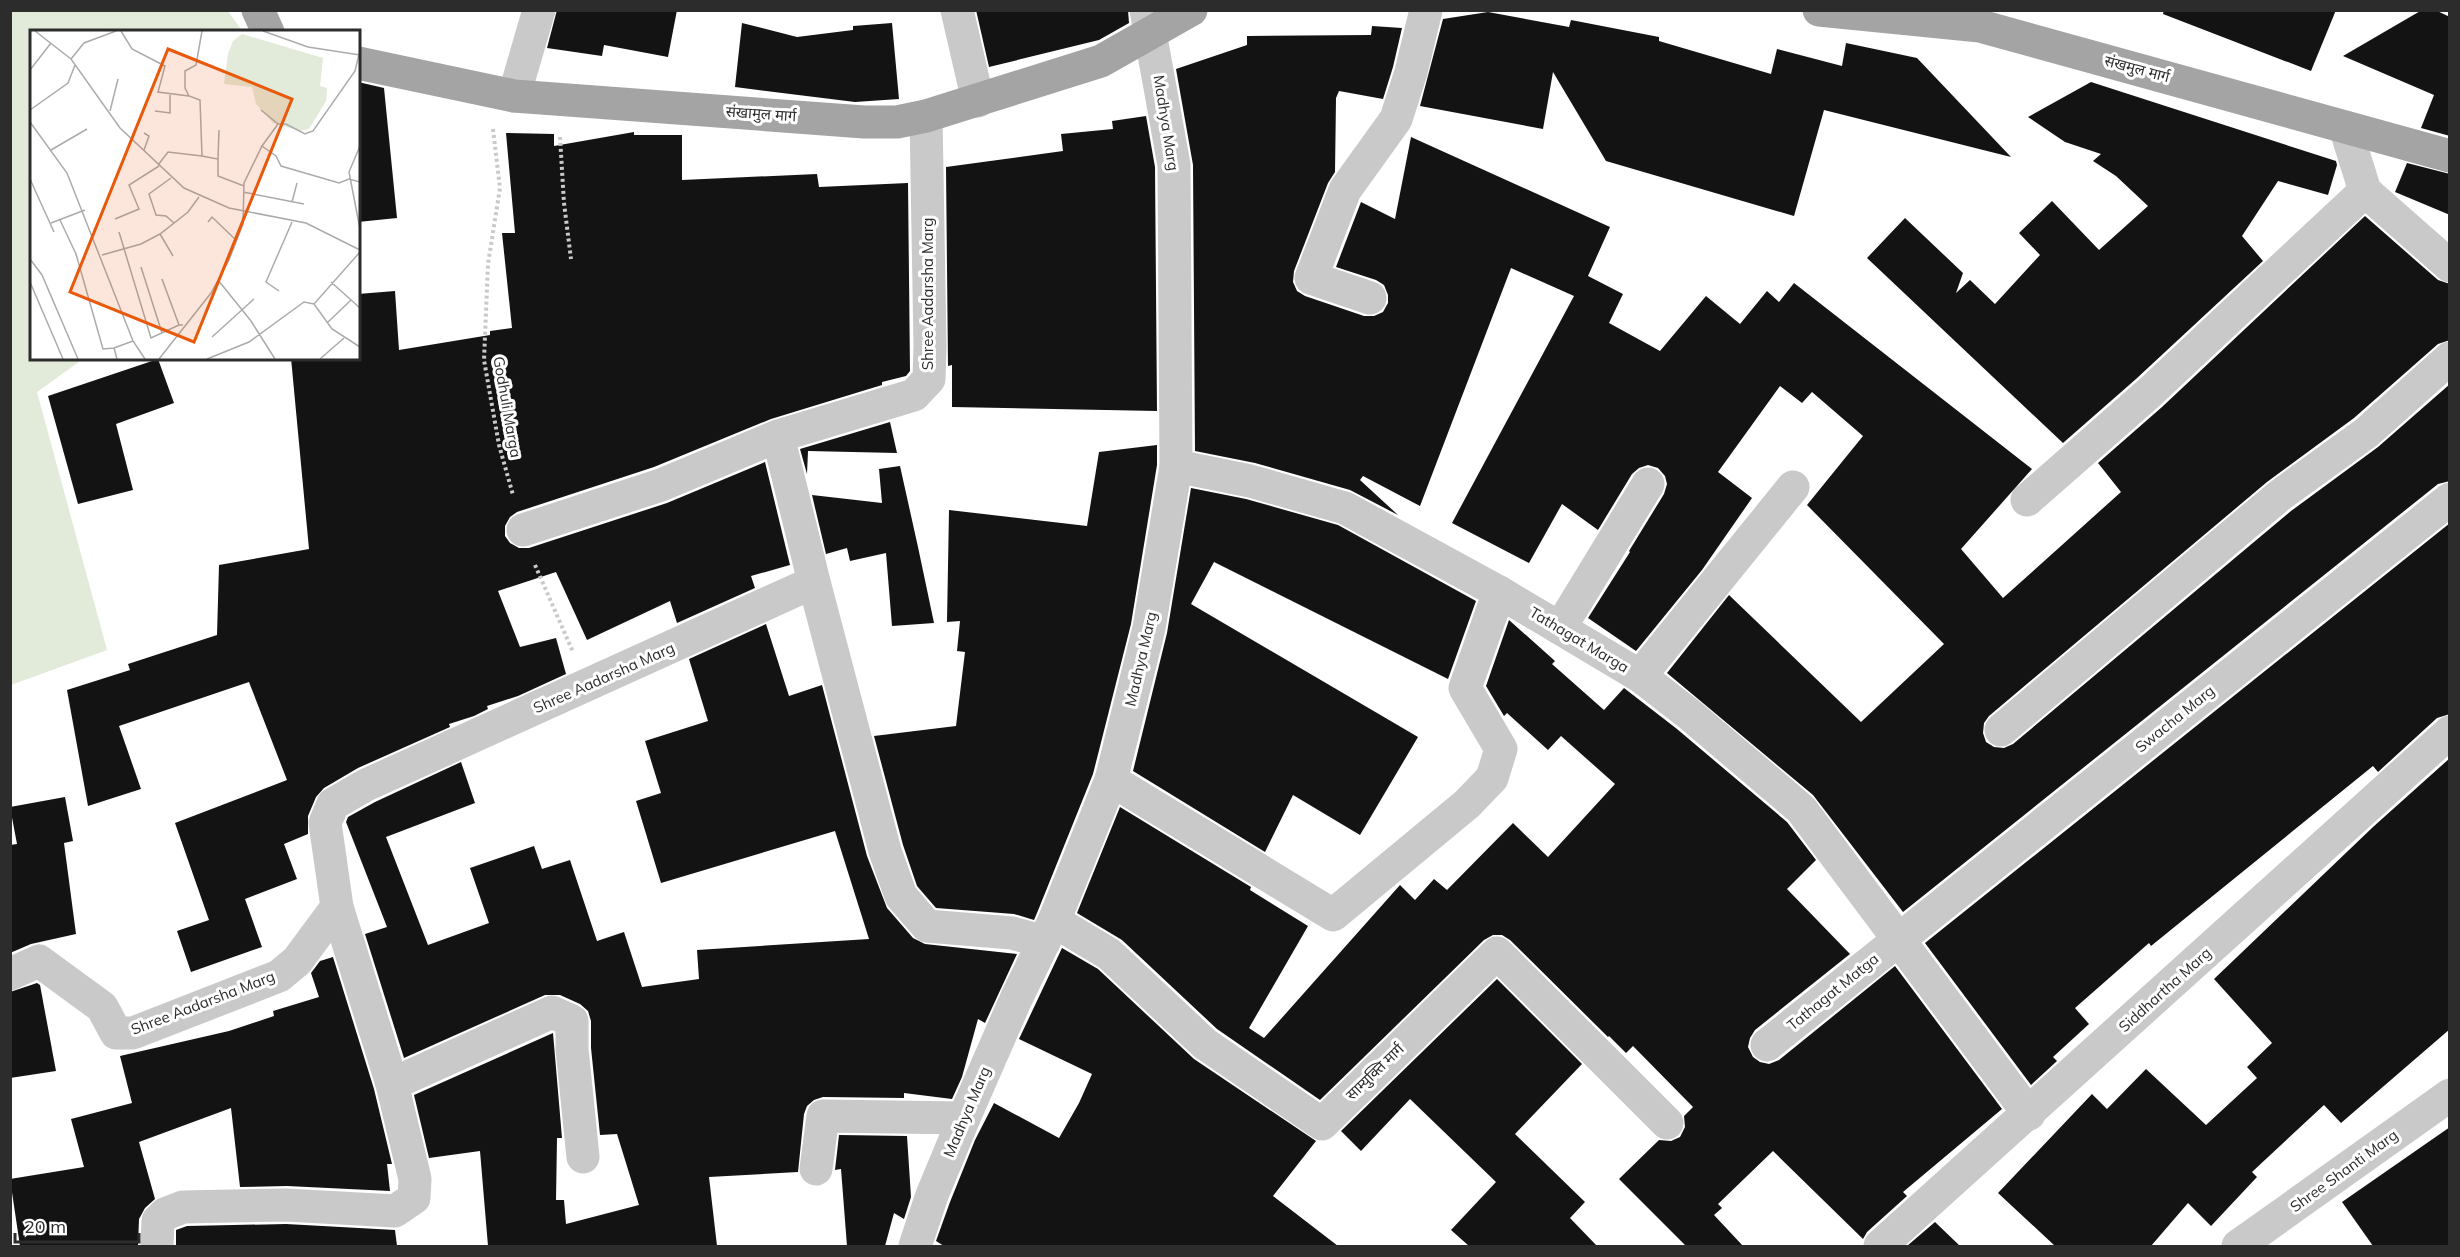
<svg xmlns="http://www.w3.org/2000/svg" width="2460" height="1257" font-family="Mulish,'Noto Sans Devanagari',sans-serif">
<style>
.green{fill:#e2ead9}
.building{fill:#131313}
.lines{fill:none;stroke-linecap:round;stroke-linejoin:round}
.path{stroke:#c9c9c9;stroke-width:4;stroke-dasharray:3 3;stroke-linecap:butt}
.minor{stroke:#c9c9c9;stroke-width:33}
.major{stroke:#a4a4a4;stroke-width:33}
.labels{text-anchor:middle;stroke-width:6;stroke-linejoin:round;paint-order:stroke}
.street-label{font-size:15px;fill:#2c2c2c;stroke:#fff}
.inset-road{fill:none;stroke:#ababab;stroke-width:1.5}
.view{fill:#e8590c;fill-opacity:0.15;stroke:#e8590c;stroke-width:3}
.inset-edge{fill:none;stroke:#2c2c2c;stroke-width:3}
</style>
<rect width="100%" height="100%" fill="#fff"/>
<!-- green -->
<polygon class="green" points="11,10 228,11 242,31 32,32 32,358 83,359 37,392 107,650 11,685"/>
<!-- building -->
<g class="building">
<polygon points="557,10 677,10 668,57 604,45 602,56 547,48"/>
<polygon points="976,10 1128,10 1129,23 1099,40 989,67"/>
<polygon points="2164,10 2336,10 2311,71 2163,14"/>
<polygon points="2422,10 2435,10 2450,17 2450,136 2421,128 2434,95 2343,56"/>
<polygon points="1488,12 1569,27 1571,20 1659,37 1659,41 1771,74 1777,49 1842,66 1846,43 1917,58 2011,157 1824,110 1794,216 1606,161 1553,72 1543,129 1420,106 1443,19"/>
<polygon points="742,23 797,37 853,30 853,26 892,23 899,99 855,102 735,87"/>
<polygon points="1372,26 1402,28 1393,67 1383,99 1339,91 1336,98 1335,172 1328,183 1294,271 1293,282 1297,291 1305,296 1364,316 1374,316 1383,312 1388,303 1388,295 1384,285 1376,280 1336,267 1361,202 1395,219 1411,137 1610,227 1588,276 1623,294 1609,323 1660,351 1706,296 1740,324 1767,291 1779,302 1794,283 2032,469 1961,549 2003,598 2121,492 2098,463 2162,407 2365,216 2438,280 2450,284 2450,340 2438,344 2354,418 2267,482 1989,716 1984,723 1983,733 1986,742 1994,747 2004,748 2013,744 2291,511 2378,447 2450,384 2450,481 2438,484 1903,912 1813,795 1667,673 1729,595 1861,722 1944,644 1807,505 1863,436 1812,392 1802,403 1780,386 1718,472 1752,498 1702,570 1636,651 1588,618 1630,552 1629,551 1664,494 1667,484 1665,476 1658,468 1648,465 1639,468 1632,474 1598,530 1562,504 1529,563 1452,523 1574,296 1511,268 1420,506 1363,476 1360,480 1398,515 1350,490 1255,463 1195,451 1193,165 1176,69 1247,45 1247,36 1371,35"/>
<polygon points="358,82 384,88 397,218 358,222"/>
<polygon points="2091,82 2336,161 2337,165 2328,195 2278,181 2242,236 2263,261 2136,379 2063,443 1867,258 1905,218 1963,273 1956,293 1970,280 1995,304 2040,255 2019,233 2052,201 2099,250 2148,206 2116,176 2093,161 2101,154 2065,142 2028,117"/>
<polygon points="1146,116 1155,167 1157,411 952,407 952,365 948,366 946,167 1063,151 1061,134 1113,129 1112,121"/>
<polygon points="634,132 634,135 682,135 682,180 817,174 819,187 908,183 910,371 906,376 882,382 882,385 771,419 654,467 517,512 510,517 505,526 505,536 510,543 519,548 529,548 667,503 765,462 790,565 751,576 755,588 677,623 670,601 587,640 556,572 498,591 520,647 556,638 566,674 518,696 487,706 488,709 474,716 449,724 450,727 358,768 324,788 316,797 308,816 308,834 284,844 297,879 245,899 262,947 191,972 177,931 209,920 175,823 287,780 249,682 119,726 141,789 88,806 67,690 130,670 128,664 217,635 219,565 309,549 291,358 358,358 358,294 395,291 399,350 490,335 490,331 512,328 502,233 515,233 506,133 554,134 554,146"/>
<polygon points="2407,163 2450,174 2450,215 2395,192"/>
<polygon points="158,359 174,403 116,424 133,490 78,504 48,396"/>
<polygon points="890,422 897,453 808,451 807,474 800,449"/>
<polygon points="1157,445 1157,465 1131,624 1093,774 1037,913 1034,920 1014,914 936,908 917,886 903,845 874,736 956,726 965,652 957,651 960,621 947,622 949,510 1087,526 1099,452"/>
<polygon points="900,466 918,547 934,623 892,626 886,553 850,561 847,548 826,554 812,495 882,503 879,469"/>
<polygon points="1191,488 1246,499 1338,525 1476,601 1448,679 1214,562 1191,604 1418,737 1360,835 1293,795 1265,852 1133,771 1167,633"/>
<polygon points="2450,523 2450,714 2437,718 2378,772 2373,766 2151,946 2149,943 2075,1008 2089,1024 2053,1057 2057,1061 2031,1085 1925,943"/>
<polygon points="1509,620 1555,661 1552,664 1604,710 1624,688 1677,729 1787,822 1816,860 1787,889 1850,954 1755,1030 1750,1038 1748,1047 1753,1057 1760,1062 1769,1064 1779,1060 1895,966 2002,1109 1903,1192 1907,1196 1867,1232 1863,1239 1773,1151 1718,1204 1722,1208 1714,1215 1743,1246 1686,1246 1619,1179 1659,1140 1671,1141 1680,1137 1685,1127 1684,1116 1693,1107 1633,1046 1626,1053 1609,1036 1608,1037 1510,940 1502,935 1493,935 1484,940 1320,1100 1217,1029 1122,940 1077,913 1120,807 1251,887 1250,890 1308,926 1249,1028 1264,1038 1400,885 1415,900 1434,879 1447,890 1513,823 1548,857 1615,784 1561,736 1548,750 1507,713 1504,716 1486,686"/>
<polygon points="766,624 789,696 822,685 867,856 887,908 913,938 925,944 1017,954 985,1023 978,1019 962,1077 952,1099 904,1093 904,1098 823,1097 814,1100 807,1106 804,1114 798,1172 709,1177 717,1246 488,1246 480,1151 429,1158 414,1095 553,1033 562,1138 557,1138 556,1200 564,1200 566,1224 639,1205 617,1134 600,1135 591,1048 591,1021 588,1011 580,1004 560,995 545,995 404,1058 365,934 387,927 346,822 348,817 375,802 461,762 475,803 386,837 428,945 489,923 470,868 534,846 542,869 570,860 597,941 624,932 642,987 699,979 697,950 869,939 835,831 661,883 636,801 661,793 645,741 708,721 689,659"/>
<polygon points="2450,758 2450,1029 2341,1123 2324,1105 2252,1172 2257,1177 2211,1226 2188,1203 2151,1246 2055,1246 1998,1193 2092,1094 2107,1109 2146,1069 2206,1125 2257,1078 2247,1067 2272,1043 2214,979 2373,827"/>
<polygon points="65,797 73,841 64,843 76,934 31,944 10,953 10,845 17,844 10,807"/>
<polygon points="1062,948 1098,969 1194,1059 1316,1141 1273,1196 1338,1246 944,1246 936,1241 950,1202 975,1140 994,1103 1059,1138 1079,1103 1092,1074 1019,1039"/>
<polygon points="333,957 374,1089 392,1164 387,1164 390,1191 287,1186 240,1187 231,1108 139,1142 155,1199 145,1208 139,1219 138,1246 20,1246 10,1179 84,1167 71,1119 132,1103 120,1056 229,1031 274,1016 273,1011 319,997 311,973 320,961"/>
<polygon points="1497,979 1582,1064 1515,1134 1585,1202 1570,1218 1597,1246 1469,1246 1451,1230 1496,1182 1410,1099 1361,1151 1341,1131"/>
<polygon points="37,983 40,985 56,1071 10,1078 10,992"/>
<polygon points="2450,1127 2450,1246 2373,1246 2342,1202"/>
<polygon points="839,1135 907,1136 911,1197 904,1219 894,1213 885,1246 847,1246 841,1169 835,1170"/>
<polygon points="1935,1222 1960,1246 1907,1246"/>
<polygon points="286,1224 395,1230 397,1246 176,1246 176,1230 187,1226"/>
</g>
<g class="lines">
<!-- path -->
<g class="path">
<polyline points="493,129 500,188 488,264 484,360 499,445 513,495"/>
<polyline points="560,137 564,203 571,259"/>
<polyline points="535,565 573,652"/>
</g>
<!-- minor -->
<g class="minor">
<polyline points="957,10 978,101"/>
<polyline points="514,96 539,10"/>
<polyline points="2365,191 2450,266"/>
<polyline points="1370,298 1311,278 1345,190 1396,119 1411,72 1426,10"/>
<polyline points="1176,466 1250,481 1345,508 1499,592 1640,676 1689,714 1801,809 2029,1114"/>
<polyline points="2027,500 2149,393 2365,191 2345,127"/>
<polyline points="523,530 661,485 778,436"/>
<polyline points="814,582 885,851 901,896 927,926 1012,933 1044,942"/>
<polyline points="1560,628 1648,484"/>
<polyline points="1640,676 1793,487"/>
<polyline points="2001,730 2279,496 2366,433 2450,358"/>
<polyline points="1111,780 1333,915 1467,804 1492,778 1501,749 1465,688 1499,592"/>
<polyline points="1054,921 1109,954 1205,1044 1322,1124 1497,953 1667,1123"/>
<polyline points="10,974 39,961 102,1007 116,1033 133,1033 279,976 297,961 337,907 325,823 333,804 366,785 814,582 778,436 914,395 929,379 930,346 926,116"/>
<polyline points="1767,1045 2450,499"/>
<polyline points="392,1084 552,1012 572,1021 572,1049 583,1157"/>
<polyline points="816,1169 823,1116 964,1118"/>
<polyline points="157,1246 158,1221 165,1214 183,1207 286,1205 395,1211 414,1198 415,1179 392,1084 337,907"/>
<polyline points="915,1246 932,1195 964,1118 1016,999 1054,921 1111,780 1149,628 1176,466 1174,165 1146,10"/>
<polyline points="1880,1246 2450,732"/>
<polyline points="2238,1246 2450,1095"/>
</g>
<!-- major -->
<g class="major">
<polyline points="258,10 268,32"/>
<polyline points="1819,10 1980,26 2450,156"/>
<polyline points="358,63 514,96 864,122 897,122 926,116 1101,61 1191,10"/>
</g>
</g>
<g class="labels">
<!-- street labels -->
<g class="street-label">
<text transform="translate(2137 69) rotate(15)" y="5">संखमुल मार्ग</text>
<text transform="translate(761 114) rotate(4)" y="5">संखामुल मार्ग</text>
<text transform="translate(1166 123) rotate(81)" y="5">Madhya Marg</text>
<text transform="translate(928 294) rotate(-90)" y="5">Shree Aadarsha Marg</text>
<text transform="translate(507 407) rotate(80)" y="5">Godhuli Marga</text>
<text transform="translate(1579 640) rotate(31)" y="5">Tathagat Marga</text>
<text transform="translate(1141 659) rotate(-77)" y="5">Madhya Marg</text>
<text transform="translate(604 678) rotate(-24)" y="5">Shree Aadarsha Marg</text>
<text transform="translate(2175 719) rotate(-39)" y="5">Swacha Marg</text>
<text transform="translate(2165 990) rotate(-42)" y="5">Siddhartha Marg</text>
<text transform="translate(1833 992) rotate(-39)" y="5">Tathagat Matga</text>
<text transform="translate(203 1003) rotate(-21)" y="5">Shree Aadarsha Marg</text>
<text transform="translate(1375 1072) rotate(-44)" y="5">साम्युक्ति मार्ग</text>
<text transform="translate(967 1112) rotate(-67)" y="5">Madhya Marg</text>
<text transform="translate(2344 1171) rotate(-36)" y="5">Shree Shanti Marg</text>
</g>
</g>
<!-- overview -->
<g transform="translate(30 30)">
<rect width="330" height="330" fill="#fff"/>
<path d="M212,4L293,28L290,56L297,58L296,71L279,99L270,101L243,93L226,74L222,57L194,54L198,24L203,11Z" fill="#e2ead9"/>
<path class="inset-road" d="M5,1L41,29L90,98L154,158L199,178L276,193L330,220M91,1L102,19L135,36L128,62L159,66M172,1L166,35L155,41V58L159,66L170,70L172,126L188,129V146L214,156M233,1L278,17L330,25M41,29L54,13L86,1M0,40L21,13M0,80L38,53L45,35M231,80L248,94M80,81L88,49M125,81L140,83V65M0,92L37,143L103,311L115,329M232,116L246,126L251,136L309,153L319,149L330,152M330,116L319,142L330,199M21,120L57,99M114,120L119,106L114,103M188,129L189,100M128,135L138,122L172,126M141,148L119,164L126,185L136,186L144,193M0,149L24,202M213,162L274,174M262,172L267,153M85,189L109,179L99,155L129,136M30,190L46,224L73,319L84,318L87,329M178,192L182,187L207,211M21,193L55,180M89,202L121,308L149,295M130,204L143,226M72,225L111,214L130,204L158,182L169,167M0,229L12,245L48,329M111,237L132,303M132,249L149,295H153M188,250L221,291L245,329M0,252L33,329M301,252L330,278M249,261L236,252L262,192M284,274L302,299L330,317M297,293L321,270M182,307L224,269M84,318L103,311M129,329L181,263L199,230L213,194L214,153L232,116L248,94H256L275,104L283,101L325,41L330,20M177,329L219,312L274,272L284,274L330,222M290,329L314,308"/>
<path class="view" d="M138,19L262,69L164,312L40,262Z"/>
<rect width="330" height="330" class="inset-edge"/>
</g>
<!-- border -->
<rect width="2460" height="1257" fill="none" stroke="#2c2c2c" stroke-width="24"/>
<!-- scale -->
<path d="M15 1233v9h124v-9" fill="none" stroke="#2c2c2c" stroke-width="3"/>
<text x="24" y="1233" font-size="18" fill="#2c2c2c" stroke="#ffffff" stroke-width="4.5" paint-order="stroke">20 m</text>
</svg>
